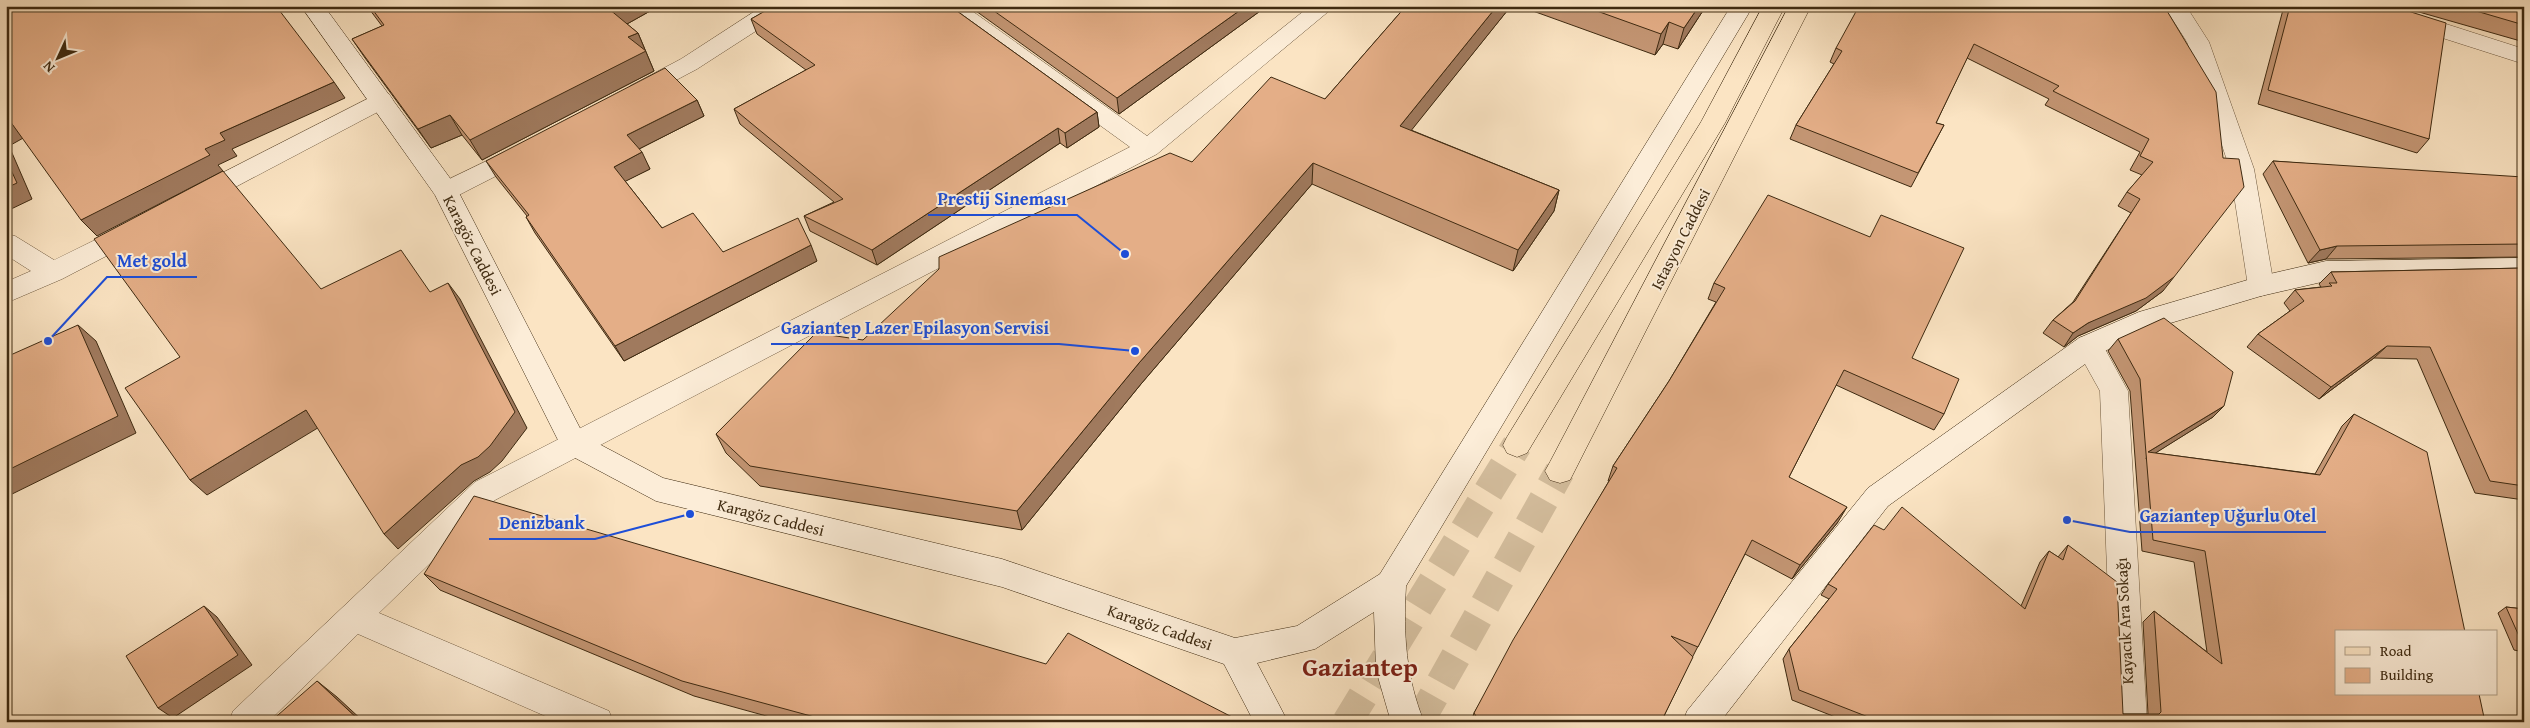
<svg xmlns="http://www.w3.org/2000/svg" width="2530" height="728" font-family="'Gentium Book Plus',serif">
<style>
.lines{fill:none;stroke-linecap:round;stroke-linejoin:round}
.primary-tunnel{stroke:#d5bf9f;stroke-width:30;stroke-dasharray:30 15;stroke-linecap:butt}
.street-casing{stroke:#6d583e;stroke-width:1}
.secondary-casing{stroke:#3e2a11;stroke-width:1}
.primary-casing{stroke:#3e2a11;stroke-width:1}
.street{fill:#fcedd8;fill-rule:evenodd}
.secondary{fill:#fcedd8;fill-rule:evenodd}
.primary{fill:#fbe4c3;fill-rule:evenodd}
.wall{fill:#c49674;stroke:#3e2a11}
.shaded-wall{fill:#a07a5e;stroke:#3e2a11}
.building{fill:#e4ae87;stroke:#3e2a11}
.labels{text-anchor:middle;stroke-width:4;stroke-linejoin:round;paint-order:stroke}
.street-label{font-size:16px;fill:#3e2a11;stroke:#fcedd8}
.town-label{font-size:26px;font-weight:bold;fill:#7a1f14;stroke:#fcedd8}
.leader{fill:none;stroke:#1d4ed8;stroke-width:2}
.callout-dot{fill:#1d4ed8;stroke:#fcedd8;stroke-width:2}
.callout-label{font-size:18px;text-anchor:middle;font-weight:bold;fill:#1d4ed8;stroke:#fcedd8;stroke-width:4;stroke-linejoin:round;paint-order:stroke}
</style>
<rect width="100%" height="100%" fill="#fbe4c3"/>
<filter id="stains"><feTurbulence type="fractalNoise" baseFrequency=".004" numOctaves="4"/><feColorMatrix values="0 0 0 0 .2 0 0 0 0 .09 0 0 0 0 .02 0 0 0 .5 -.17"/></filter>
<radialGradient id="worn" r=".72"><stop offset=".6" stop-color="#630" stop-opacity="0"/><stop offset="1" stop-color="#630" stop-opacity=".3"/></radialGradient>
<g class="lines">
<!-- primary-tunnel -->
<g class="primary-tunnel">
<polyline points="1347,722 1517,445"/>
<polyline points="1419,722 1560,471"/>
</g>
<defs>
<g id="street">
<polygon points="763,6 790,6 787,11 697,69 646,96 638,99 630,96 626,91 630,86 681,59"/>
<polygon points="939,6 965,6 1147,136 1310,6 1335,6 1157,154 495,500 379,613 609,711 613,722 559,722 358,634 268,722 229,722 233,711 475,482 1130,147 942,11"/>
<polygon points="2164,6 2186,6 2209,42 2254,169 2274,286 2270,293 2261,296 2252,293 2248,286 2230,169 2187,42"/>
<polygon points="2355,6 2390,6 2524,49 2524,64 2358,11"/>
<polygon points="381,92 389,94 393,100 389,106 205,203 196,206 187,203 184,197 187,191"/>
<polygon points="524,143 533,145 536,151 533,157 455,197 446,200 437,197 434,191 437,185"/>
<polygon points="134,221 143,223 147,230 143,237 62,279 6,303 6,282 31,271 6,255 6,234 15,236 54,260"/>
<polygon points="2089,335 2099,338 2128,391 2147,722 2113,722 2100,391 2075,346 2079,338"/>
</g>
<g id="secondary">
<path d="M301,6H324L455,185L584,436L663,478L1002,559L1235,638L1297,626L1380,574L1731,6H1753L1406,586C1403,635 1406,677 1424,722H1391L1376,670L1374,612L1315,649L1257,663L1288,722H1254L1224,664L1002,587L656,501L564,452L435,195Z"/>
<polygon points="2524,258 2524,278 2326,281 2261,296 2147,330 2099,354 1888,506 1720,722 1683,722 1687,711 1868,488 2079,338 2139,312 2261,276 2326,261"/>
</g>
<g id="primary">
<polygon points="1763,6 1785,6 1725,123 1527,453 1517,457 1507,453 1503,445 1507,437 1701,122"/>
<polygon points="1789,6 1811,6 1570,480 1560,483 1550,480 1545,471 1550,462"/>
</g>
</defs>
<!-- street casing -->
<use href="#street" class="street-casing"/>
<!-- secondary casing -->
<use href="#secondary" class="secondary-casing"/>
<!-- primary casing -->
<use href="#primary" class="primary-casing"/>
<!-- street -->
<use href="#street" class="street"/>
<!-- secondary -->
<use href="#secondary" class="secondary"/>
<!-- primary -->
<use href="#primary" class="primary"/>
</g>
<!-- wall -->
<g class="wall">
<polygon points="367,6 659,6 627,24 638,33 654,71 482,160 462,135 431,148 365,58 352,39 382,26"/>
<polygon points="770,6 950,6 1097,112 1099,127 1067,148 1060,143 877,265 810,231 804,216 834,202 740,124 734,109 806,70 757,34 751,19 771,8"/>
<polygon points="969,6 1267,6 1119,114"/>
<polygon points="1406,6 1511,6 1411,130 1559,190 1554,211 1513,271 1312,184 1141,384 1022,530 760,486 726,453 716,434 863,340 1192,162 1325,99"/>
<polygon points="1519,6 1706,6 1678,49 1663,44 1655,55"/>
<polygon points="2164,6 2163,291 2136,311 2078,336 2064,347 2043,333 2053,320 2073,302 2131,213 2118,206 2127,192 2142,175 2130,170 2140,152 2045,105 2049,99 1967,58 1936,123 1944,125 1911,187 1790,139 1796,125 1834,64 1830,62 1836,48"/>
<polygon points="2284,6 2392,6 2429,139 2417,153 2258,104"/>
<polygon points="2398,6 2524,6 2524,42"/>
<polygon points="697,100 704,116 639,149 650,169 625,181 662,228 723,252 817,261 624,361 535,233 526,217 527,216 496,177 486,161"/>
<polygon points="2273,161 2524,180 2524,257 2326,259 2308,263 2263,174"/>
<polygon points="2524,268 2524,500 2475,493 2417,359 2374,358 2319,399 2247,347 2258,334 2290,311 2284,303 2295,290 2321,287 2319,284 2331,272"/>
<polygon points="1714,283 1912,358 1944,414 1934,430 1836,385 1789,477 1838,522 1792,579 1745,554 1693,656 1661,722 1471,722 1474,713 1609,481 1608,481 1613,466 1669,381 1716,302 1708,299"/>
<polygon points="2118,339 2224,406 2213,417 2155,453 2315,474 2342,426 2354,414 2485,722 1848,722 1792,700 1783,659 1789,649 1829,599 1821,595 1828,584 2021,606 2040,562 2049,551 2058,557 2068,545 2123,714 2148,714 2143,622 2154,611 2207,652 2194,562 2142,551 2130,391 2108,351"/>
<polygon points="424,574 1232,722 788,722 694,696 440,590"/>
<polygon points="2506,607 2524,609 2524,652 2514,650 2498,613"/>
</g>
<!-- shaded-wall -->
<g class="shaded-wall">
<polygon points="6,6 29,6 6,16"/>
<polygon points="615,6 659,6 618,29 609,9"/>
<polygon points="1246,6 1267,6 1119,114 1117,98"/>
<polygon points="1497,6 1511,6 1398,147 1400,126"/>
<polygon points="1699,6 1706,6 1678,49 1684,28"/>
<polygon points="1669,22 1663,44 1655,55 1661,34"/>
<polygon points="638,33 654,71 482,160 470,140 628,37"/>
<polygon points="334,82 345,98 232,149 237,156 218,165 223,171 97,236 81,220 205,149 220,133"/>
<polygon points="697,100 704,116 635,151 627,135"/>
<polygon points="1097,112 1099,127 1067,148 1065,133"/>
<polygon points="450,115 462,135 431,148 418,129"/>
<polygon points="10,121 25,137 9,146 32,199 9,210 6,208 6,123"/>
<polygon points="1058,128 1060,143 877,265 872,250"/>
<polygon points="642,152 650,169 622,183 614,167"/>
<polygon points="1313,163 1312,184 1141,384 1022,530 1017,511 1139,363"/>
<polygon points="1559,190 1554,211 1513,271 1518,250"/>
<polygon points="811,245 817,261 624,361 615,346"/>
<polygon points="2337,246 2326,259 2308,263 2320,250"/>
<polygon points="2174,277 2163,291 2136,311 2078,336 2064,347 2073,333 2088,323"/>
<polygon points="448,283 460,299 527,428 502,461 490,472 474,481 398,549 384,534 461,465"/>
<polygon points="78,325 96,341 136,433 6,497 6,471"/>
<polygon points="2387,346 2374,358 2319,399 2331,387"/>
<polygon points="2224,406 2213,417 2146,459 2148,452"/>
<polygon points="306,410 321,426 207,495 190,480"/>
<polygon points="1847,507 1838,522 1792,579 1800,565"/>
<polygon points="204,606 217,617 252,665 173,718 158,708"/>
<polygon points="317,681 337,697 364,722 361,722"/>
</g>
<!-- building -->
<g class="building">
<polygon points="24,6 276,6 334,82 220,133 225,140 205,149 210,155 81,220 10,121 6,123 6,13"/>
<polygon points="370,6 615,6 609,9 638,33 628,37 646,51 470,140 450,115 418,129 352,39 384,25"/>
<polygon points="771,6 950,6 1097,112 1065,133 1058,128 872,250 804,216 843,199 734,109 815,65 751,19 772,7"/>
<polygon points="987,6 1246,6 1117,98"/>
<polygon points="1406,6 1497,6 1400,126 1559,190 1518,250 1313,163 1139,363 1017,511 750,466 716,434 816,333 863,340 939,269 939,257 1170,153 1192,162 1271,77 1325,99"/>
<polygon points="1583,6 1699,6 1684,28 1669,22 1661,34"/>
<polygon points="1859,6 2164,6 2216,92 2223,158 2239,159 2244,187 2174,277 2146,298 2088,323 2073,333 2053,320 2075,301 2140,199 2127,192 2153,162 2140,156 2149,139 2053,91 2059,86 1974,44 1936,123 1944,125 1918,173 1796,125 1842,51 1836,48"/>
<polygon points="2290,6 2392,6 2446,23 2429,139 2268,90"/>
<polygon points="2459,6 2524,6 2524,25"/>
<polygon points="665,68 697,100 627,135 642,152 614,167 662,228 693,213 723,252 798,218 811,245 615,346 526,217 529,215 486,161"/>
<polygon points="6,159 17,183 6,188"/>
<polygon points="2273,161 2523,177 2524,180 2524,244 2337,246 2320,250"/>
<polygon points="223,171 321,289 401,250 430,292 448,283 515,412 490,446 478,457 461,465 384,534 306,410 190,480 125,388 180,357 94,239"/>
<polygon points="1768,195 1870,237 1881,215 1964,248 1912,358 1959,379 1944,414 1844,370 1789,477 1847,507 1800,565 1752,540 1698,647 1671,636 1693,657 1661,722 1480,722 1474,713 1513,640 1617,468 1613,466 1669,381 1725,288 1714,283"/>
<polygon points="2524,268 2524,486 2490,481 2430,347 2387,346 2331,387 2258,334 2304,301 2295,290 2332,286 2329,283 2337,283 2331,272"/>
<polygon points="2164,318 2233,372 2224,406 2148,452 2320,475 2354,414 2427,452 2465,632 2336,632 2336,694 2479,694 2485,722 2221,722 2205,718 2206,722 1881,722 1799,690 1789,649 1837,589 1828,584 1874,525 1884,530 1902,507 2025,609 2049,551 2063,560 2068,545 2117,582 2123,714 2159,714 2161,712 2154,611 2222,664 2205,551 2153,540 2140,379 2118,339"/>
<polygon points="78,325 118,416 6,471 6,357"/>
<polygon points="474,496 1046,664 1068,633 1232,717 1229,722 833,722 682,681 424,574"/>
<polygon points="204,606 238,655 158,708 126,656"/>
<polygon points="2506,607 2524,609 2524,645 2523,645"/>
<polygon points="317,681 361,722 270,722"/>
</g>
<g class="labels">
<!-- street labels -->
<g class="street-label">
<text transform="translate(1680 239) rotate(-63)" y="6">Istasyon Caddesi</text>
<text transform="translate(473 245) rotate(63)" y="6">Karagöz Caddesi</text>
<text transform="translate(771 517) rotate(14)" y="6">Karagöz Caddesi</text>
<text transform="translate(2124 621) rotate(-93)" y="6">Kayacık Ara Sokağı</text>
<text transform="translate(1160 627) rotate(19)" y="6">Karagöz Caddesi</text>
</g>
<!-- town labels -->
<g class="town-label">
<text x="1360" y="676">Gaziantep</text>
</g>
</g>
<!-- callouts -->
<path class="leader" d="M1125 254L1077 215H928M48 341L107 277H197M1135 351L1059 344H771M2067 520L2130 532H2326M690 514L595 539H489"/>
<g class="callout-dot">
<circle cx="1125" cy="254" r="5"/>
<circle cx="48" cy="341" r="5"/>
<circle cx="1135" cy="351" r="5"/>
<circle cx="2067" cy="520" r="5"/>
<circle cx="690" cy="514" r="5"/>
</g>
<g class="callout-label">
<text x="1002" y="205">Prestij Sineması</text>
<text x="152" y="267">Met gold</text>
<text x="915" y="334">Gaziantep Lazer Epilasyon Servisi</text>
<text x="2228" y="522">Gaziantep Uğurlu Otel</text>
<text x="542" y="529">Denizbank</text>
</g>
<!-- margin -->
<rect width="2530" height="728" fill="none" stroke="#fbe4c3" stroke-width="25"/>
<rect x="8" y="8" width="2515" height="713" fill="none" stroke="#3e2a11" stroke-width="2.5"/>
<rect x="12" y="12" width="2505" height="703" fill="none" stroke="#3e2a11"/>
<!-- legend -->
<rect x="2335" y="630" width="162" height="65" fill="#fcedd8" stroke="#b09f88"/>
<rect x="2345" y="647" width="25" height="8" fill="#fbe4c3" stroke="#b09f88"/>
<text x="2380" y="656" font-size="15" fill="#3e2a11">Road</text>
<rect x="2345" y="668" width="25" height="15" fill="#e4ae87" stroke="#b09f88"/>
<text x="2380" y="680" font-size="15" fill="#3e2a11">Building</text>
<!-- north arrow -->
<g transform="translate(58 58) rotate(226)" stroke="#fcedd8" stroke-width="4" paint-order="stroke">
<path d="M0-4L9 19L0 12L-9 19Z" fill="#3e2a11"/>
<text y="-8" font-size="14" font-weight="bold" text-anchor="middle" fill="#3e2a11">N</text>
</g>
<rect width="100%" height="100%" filter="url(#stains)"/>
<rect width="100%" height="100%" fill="url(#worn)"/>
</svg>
